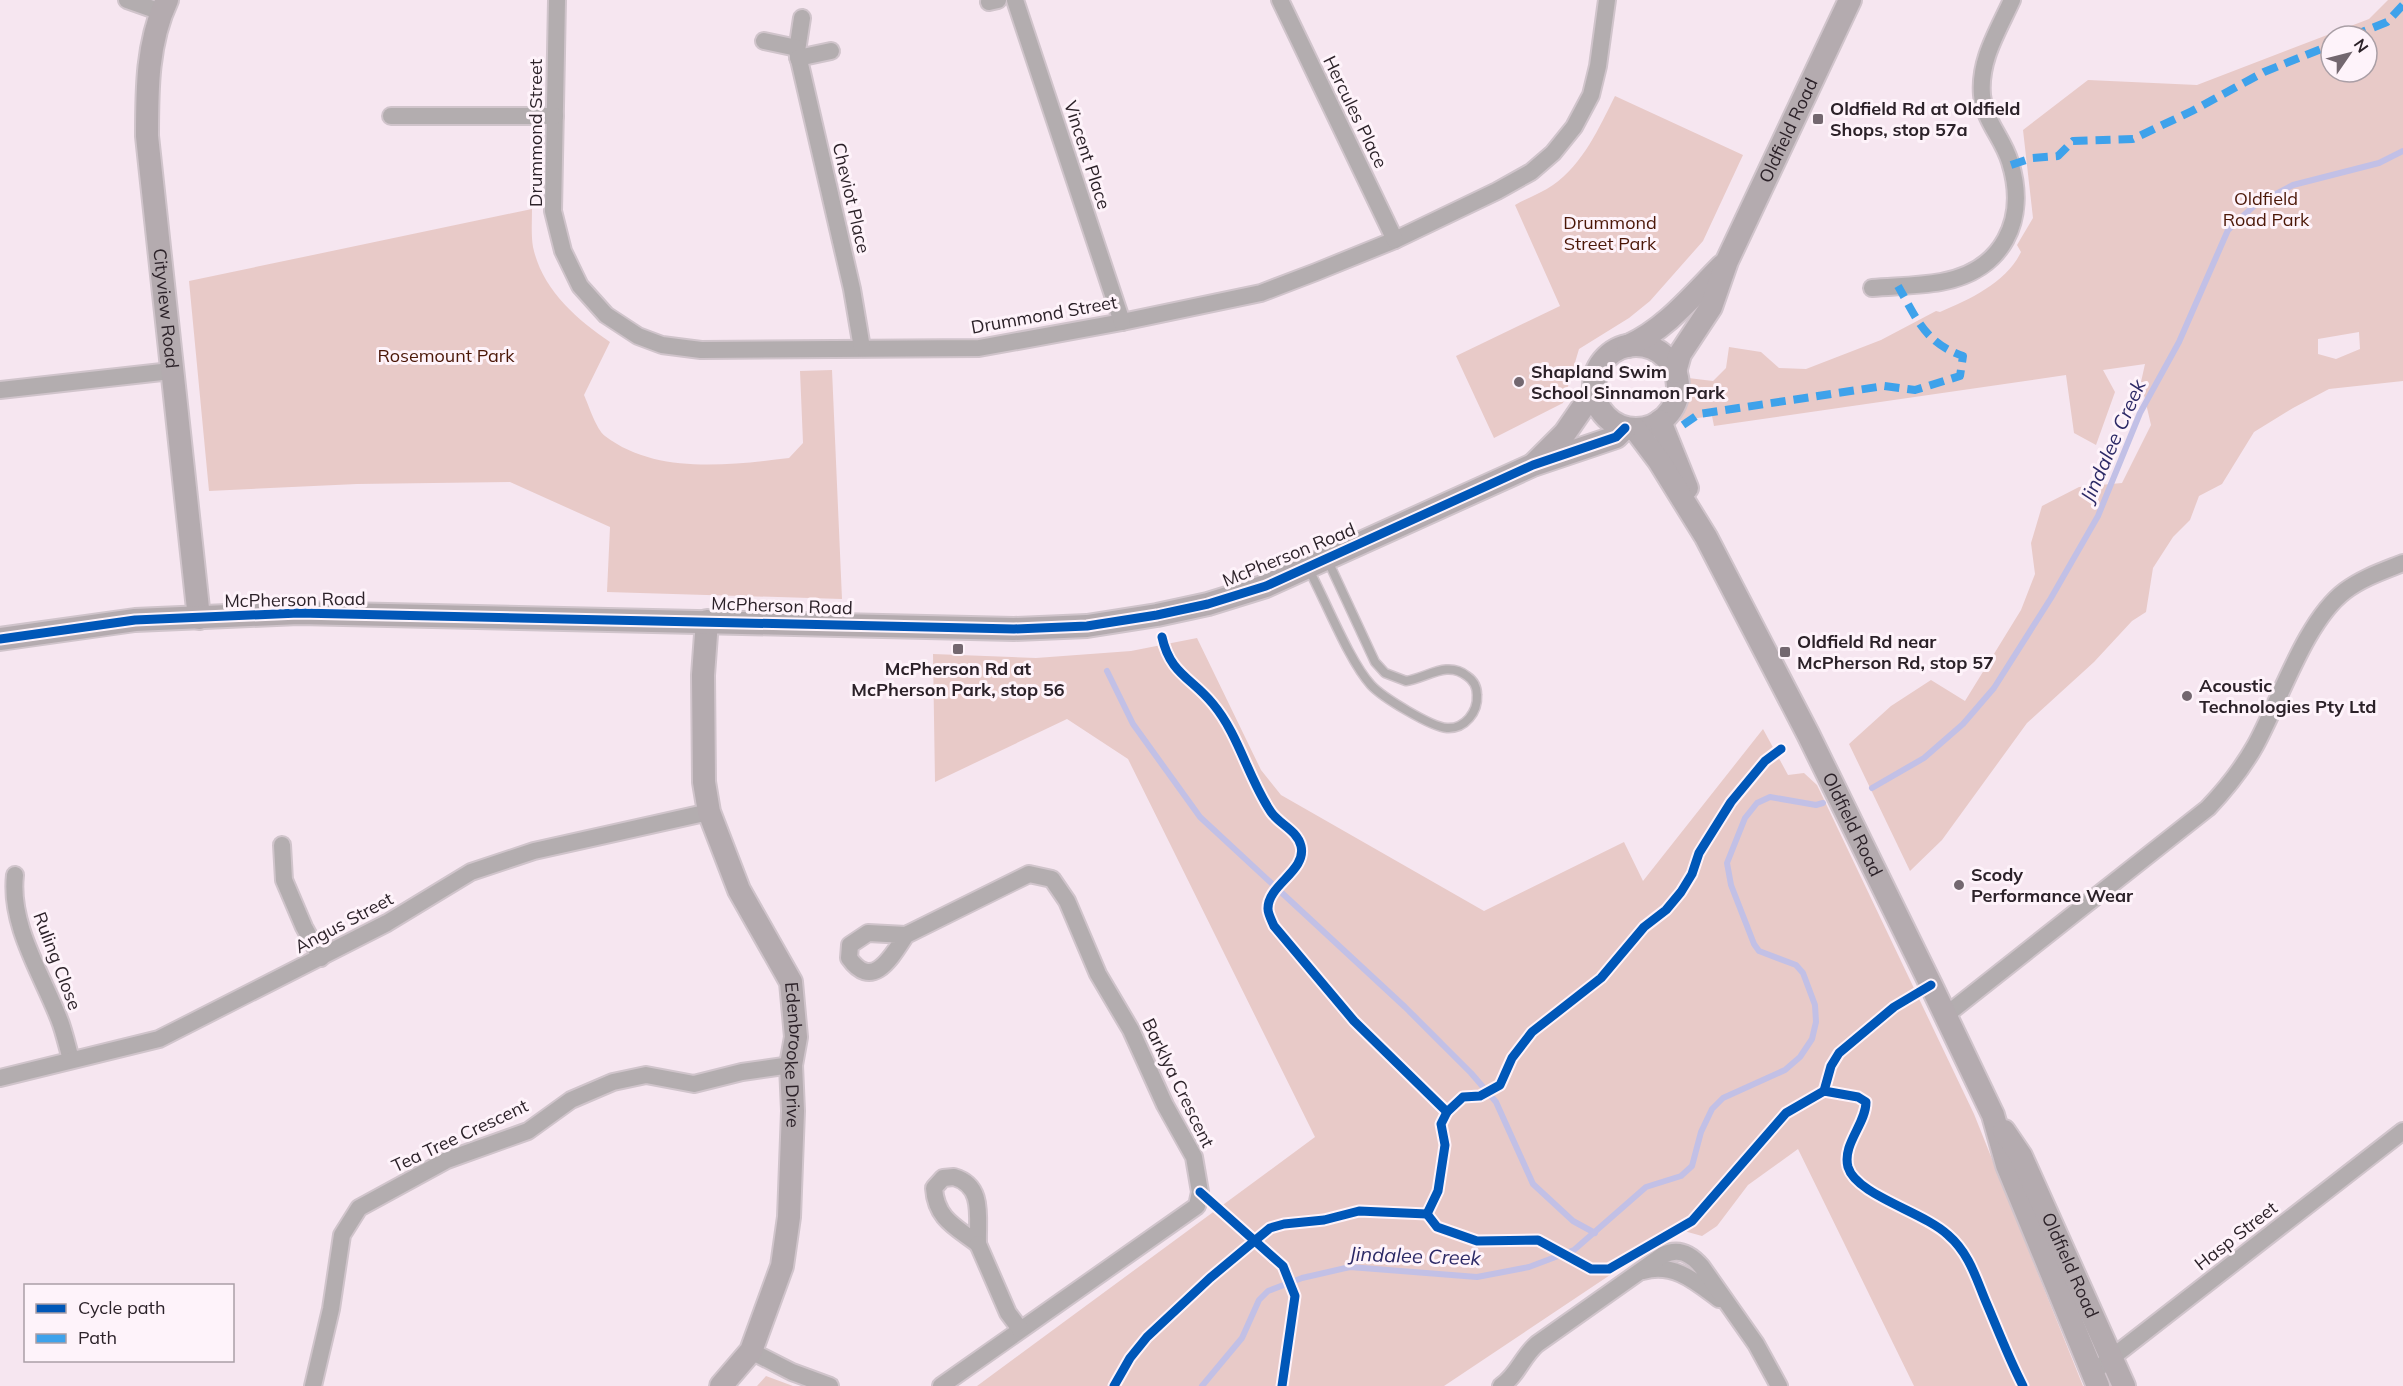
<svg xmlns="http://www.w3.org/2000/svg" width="2403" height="1386" font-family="Mulish,sans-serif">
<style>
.green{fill:#e8cac8;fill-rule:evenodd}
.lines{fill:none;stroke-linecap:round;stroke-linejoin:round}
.stream{stroke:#c2c0e6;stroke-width:6}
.lane-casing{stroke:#d0c4cb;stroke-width:11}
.street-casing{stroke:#d0c4cb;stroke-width:20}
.secondary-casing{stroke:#d0c4cb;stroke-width:26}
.lane{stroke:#b3adaf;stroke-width:8}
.street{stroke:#b3adaf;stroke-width:16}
.secondary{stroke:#b4abaf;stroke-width:22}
.quiet{stroke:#3ea2eb;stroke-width:8;stroke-dasharray:15 8;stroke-linecap:butt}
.cycleway-casing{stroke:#fef3fa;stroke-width:13}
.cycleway{stroke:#0057b8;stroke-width:9}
.poi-dot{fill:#73676f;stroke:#fef3fa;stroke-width:2}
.labels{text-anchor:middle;stroke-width:6;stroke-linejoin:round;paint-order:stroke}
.poi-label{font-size:18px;font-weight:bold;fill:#2c2229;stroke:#fef3fa;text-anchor:start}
.street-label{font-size:18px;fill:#2c2229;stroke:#fef3fa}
.park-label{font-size:18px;fill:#4b1707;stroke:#fef3fa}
.water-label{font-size:20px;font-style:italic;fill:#2c2966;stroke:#fef3fa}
</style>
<rect width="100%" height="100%" fill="#f6e6f0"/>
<!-- green -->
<g class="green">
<path d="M2388,0H2403V381L2329,389L2293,408L2254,432L2222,484L2199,496L2190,520L2173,537L2153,568L2146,612L2132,621L2094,662L2027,723L1942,840L1910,871L1849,744L1891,706L1931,680L1965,701L2021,610L2035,574L2031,543L2042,506L2079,487L2122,483L2151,425L2141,382L2145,364L2103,370L2115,392L2096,445L2074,433L2066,375L1714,426L1712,416L1677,421L1680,377L1713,381L1726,368L1729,347L1761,352L1779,368L1806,369L1881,340L1936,311L1940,312C1970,299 2006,283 2021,252L2017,245L2033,218L2023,130L2088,80L2197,85L2369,19ZM2331,36H2367V72H2331ZM2359,332L2360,349L2336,359L2318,354V339Z"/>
<path d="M1615,96L1743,155L1703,241L1650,301L1629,318L1579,349L1563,403L1494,438L1456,356L1560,306L1515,205C1527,198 1542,193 1553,185C1583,164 1599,128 1615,96Z"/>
<path d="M532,209C532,221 531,235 533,247C542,289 576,319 610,342L584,395C589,406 596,429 605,436C656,475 730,465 789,458L803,443L800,371L832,370L842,599L607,592L610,527L510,482L357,484L209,491L189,281Z"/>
<polygon points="1197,638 1261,770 1281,795 1484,911 1624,842 1643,881 1763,729 1788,775 1804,773 1817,785 1974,1114 2083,1386 1914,1386 1798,1149 1748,1185 1717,1226 1702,1236 1684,1231 1631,1261 1444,1386 977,1386 1315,1137 1128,759 1067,719 935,782 933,654 1036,658 1131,651"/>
<polygon points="766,1376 793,1386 794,1386 757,1386"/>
</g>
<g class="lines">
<!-- stream -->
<g class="stream">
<polyline points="1107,671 1133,724 1200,817 1405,1007 1471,1073 1496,1102 1533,1184 1573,1221 1595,1233"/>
<polyline points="1872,788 1924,758 1963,724 1994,688 2051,598 2098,516 2140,413 2179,342 2228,230 2255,205 2293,185 2379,163 2403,151"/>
<polyline points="1202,1386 1242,1338 1259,1300 1268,1291 1302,1278 1350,1267 1477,1277 1529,1267 1574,1250 1646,1187 1681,1176 1692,1166 1701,1132 1712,1109 1723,1098 1785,1070 1800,1057 1812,1039 1816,1022 1815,1005 1803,973 1796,965 1759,951 1754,944 1731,885 1727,863 1745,818 1757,803 1770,797 1816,805 1823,803"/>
</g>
<defs>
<path id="lane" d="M1308,568C1325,599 1349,661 1371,685C1382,697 1431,727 1447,728C1465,729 1478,712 1477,695C1477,687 1473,680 1467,676C1447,660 1427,678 1406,681L1385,673L1375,662L1328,561"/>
<g id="street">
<polyline points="127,0 161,12"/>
<polyline points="557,0 553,211 563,251 580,286 606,315 638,336 662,345 701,350 979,348 1122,322 1261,293 1316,272 1395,240 1497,191 1531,172 1553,153 1574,127 1591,95 1598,66 1607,0"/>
<polyline points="1015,0 1122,322"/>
<polyline points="1280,0 1395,240"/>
<polyline points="989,2 998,0"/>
<polyline points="802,18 797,51 852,289 862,348"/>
<polyline points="764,41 797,48"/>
<polyline points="798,58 831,51"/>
<polyline points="391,116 555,116"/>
<path d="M1872,288C1895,286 1918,286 1941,282C2003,271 2028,220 2010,162C2003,138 1984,121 1982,95C1979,60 1998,31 2012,0"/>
<polyline points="0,390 171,371"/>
<polyline points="282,845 284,880 304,927 321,958"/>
<path d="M15,875C9,927 44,977 61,1024C65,1036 68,1048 71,1060"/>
<path d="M906,935C892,956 873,992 849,958L850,945L868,933L906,935L1029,874L1052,879L1067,901L1098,974L1131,1030L1165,1105L1194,1157L1200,1192L1197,1206L941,1386"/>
<path d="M1946,1015L2208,808C2227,788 2242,769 2255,746C2280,701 2305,621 2345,591C2362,578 2383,571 2403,563"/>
<polyline points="0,1078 159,1039 387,923 471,872 534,851 709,812"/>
<path d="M954,1177C985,1186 977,1218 978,1244C956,1227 936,1219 934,1188L943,1178Z"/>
<polyline points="978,1244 1008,1313 1020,1329"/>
<path d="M1643,1271C1674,1262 1696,1282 1719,1299"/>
<polyline points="751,1351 792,1372 830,1386"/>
<polyline points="2092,1373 2403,1131"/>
<polyline points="313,1386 331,1309 342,1235 359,1208 447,1160 528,1131 571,1100 613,1082 646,1075 694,1084 742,1072 791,1065"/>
<path d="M1501,1386C1517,1376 1522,1357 1537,1344L1663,1255C1679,1247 1691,1254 1702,1267L1756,1344L1779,1386"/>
</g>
<g id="secondary">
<path id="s1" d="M167,0C147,42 147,90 147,136L199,618"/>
<circle cx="1636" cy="387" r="42"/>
<path d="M1628,346C1666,329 1693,295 1722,266"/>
<path id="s2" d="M1675,372L1680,354L1711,307L1727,261L1850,0"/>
<polyline points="1660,421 1687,488"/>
<path id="s3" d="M1635,429L1659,461L1706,537L1808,734L1931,985L1993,1115L2007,1165L2098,1386"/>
<polyline points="1534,464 1565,433 1594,391"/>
<path id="s4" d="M707,621L703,675L704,782L709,812L739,890L791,982L796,1037L791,1065L793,1111L789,1217L782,1266L751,1351L721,1386"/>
<polyline points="0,639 135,620 299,613 1014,629 1087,626 1157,615 1208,604 1266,586 1533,465 1616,437 1625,428"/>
<path id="s5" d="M2004,1131L2021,1156L2124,1386"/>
</g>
</defs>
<!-- lane casing -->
<use href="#lane" class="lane-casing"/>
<!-- street casing -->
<use href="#street" class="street-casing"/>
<!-- secondary casing -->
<use href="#secondary" class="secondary-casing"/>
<!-- lane -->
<use href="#lane" class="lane"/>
<!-- street -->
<use href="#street" class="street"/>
<!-- secondary -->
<use href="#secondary" class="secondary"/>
<!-- quiet -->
<g class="quiet">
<polyline points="2352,36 2387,22 2403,5"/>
<polyline points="2011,165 2032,158 2058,156 2073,141 2133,139 2192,111 2264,72 2331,45"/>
<path d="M1683,425L1699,414L1884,386L1915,390L1960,376L1963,356C1925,343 1917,319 1898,286"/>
</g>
<defs>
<g id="cycleway">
<path d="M1162,637C1170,674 1192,678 1213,704C1239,735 1248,778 1271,812C1279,824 1297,830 1301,846C1307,871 1267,885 1268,909C1268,914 1272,921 1274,926L1354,1021L1447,1112"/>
<polyline points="0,639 135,620 299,613 1014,629 1087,626 1157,615 1208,604 1266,586 1533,465 1616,437 1625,428"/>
<polyline points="1824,1091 1831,1066 1839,1053 1894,1007 1931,985"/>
<polyline points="1200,1192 1283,1266 1295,1296 1282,1386"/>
<path d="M1427,1214L1437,1227L1477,1241L1538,1240L1591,1269H1609L1692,1221L1786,1113L1824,1091L1858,1097L1866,1102C1866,1124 1842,1144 1848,1167C1856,1195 1924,1212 1948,1235C1969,1253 1976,1278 1986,1302C1998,1330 2009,1359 2023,1386"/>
<polyline points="1427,1214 1438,1191 1445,1145 1441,1124 1447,1112 1463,1097 1480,1096 1500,1085 1512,1058 1532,1032 1601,978 1644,927 1666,910 1681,892 1692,874 1699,853 1731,802 1765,761 1781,749"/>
<polyline points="1114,1386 1130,1358 1147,1337 1210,1278 1270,1228 1284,1224 1324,1220 1359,1211 1427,1214"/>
</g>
</defs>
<!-- cycleway casing -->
<use href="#cycleway" class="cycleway-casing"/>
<!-- cycleway -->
<use href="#cycleway" class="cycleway"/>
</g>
<!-- markers -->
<g class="poi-dot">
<rect x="1812" y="113" width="12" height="12" rx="3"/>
<circle cx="1519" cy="382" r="6"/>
<rect x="952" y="643" width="12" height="12" rx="3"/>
<rect x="1779" y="646" width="12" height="12" rx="3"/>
<circle cx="2187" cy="696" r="6"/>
<circle cx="1959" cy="885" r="6"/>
</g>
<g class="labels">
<!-- poi labels -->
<g class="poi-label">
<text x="1830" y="115">Oldfield Rd at Oldfield<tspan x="1830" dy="21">Shops, stop 57a</tspan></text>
<text x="1531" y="378">Shapland Swim<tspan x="1531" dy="21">School Sinnamon Park</tspan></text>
<text x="1797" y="648">Oldfield Rd near<tspan x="1797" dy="21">McPherson Rd, stop 57</tspan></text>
<text x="958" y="675" text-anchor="middle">McPherson Rd at<tspan x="958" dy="21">McPherson Park, stop 56</tspan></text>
<text x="2199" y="692">Acoustic<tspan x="2199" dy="21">Technologies Pty Ltd</tspan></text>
<text x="1971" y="881">Scody<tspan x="1971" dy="21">Performance Wear</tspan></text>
</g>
<!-- street labels -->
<g class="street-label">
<text transform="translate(1355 112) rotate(64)" y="6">Hercules Place</text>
<text dy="6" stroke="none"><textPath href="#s2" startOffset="268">Oldfield Road</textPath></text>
<text transform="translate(536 133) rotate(-90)" y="6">Drummond Street</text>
<text transform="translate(1087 155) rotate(72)" y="6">Vincent Place</text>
<text transform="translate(851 198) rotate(77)" y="6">Cheviot Place</text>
<text dy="6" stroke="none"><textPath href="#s1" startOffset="312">Cityview Road</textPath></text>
<text transform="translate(1044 315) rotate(-10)" y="6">Drummond Street</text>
<text transform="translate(1289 555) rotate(-22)" y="6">McPherson Road</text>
<text transform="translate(295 600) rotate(-1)" y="6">McPherson Road</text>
<text transform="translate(782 606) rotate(2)" y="6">McPherson Road</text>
<text dy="6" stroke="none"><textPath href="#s3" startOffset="452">Oldfield Road</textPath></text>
<text transform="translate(344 923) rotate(-28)" y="6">Angus Street</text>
<text transform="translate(57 961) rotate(69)" y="6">Ruling Close</text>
<text dy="6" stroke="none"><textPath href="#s4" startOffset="454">Edenbrooke Drive</textPath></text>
<text transform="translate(1178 1083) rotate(64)" y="6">Barklya Crescent</text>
<text transform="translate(460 1136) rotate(-25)" y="6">Tea Tree Crescent</text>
<text transform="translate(2236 1236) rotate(-38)" y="6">Hasp Street</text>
<text dy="6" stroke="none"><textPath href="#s5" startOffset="150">Oldfield Road</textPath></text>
</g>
<!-- park labels -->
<g class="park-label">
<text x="2266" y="205">Oldfield<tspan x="2266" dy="21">Road Park</tspan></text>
<text x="1610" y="229">Drummond<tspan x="1610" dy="21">Street Park</tspan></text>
<text x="446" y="362">Rosemount Park</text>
</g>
<!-- water labels -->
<g class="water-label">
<text transform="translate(2113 441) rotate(-66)" y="7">Jindalee Creek</text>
<text transform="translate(1415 1256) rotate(2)" y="7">Jindalee Creek</text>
</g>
</g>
<!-- legend -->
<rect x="24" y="1284" width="210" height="78" fill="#fef3fa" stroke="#aa9fa6" stroke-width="1.5"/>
<rect x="36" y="1304" width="30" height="9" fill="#0057b8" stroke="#aa9fa6" stroke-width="1.5"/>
<text x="78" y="1314" font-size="18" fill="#2c2229">Cycle path</text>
<rect x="36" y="1334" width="30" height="9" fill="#3ea2eb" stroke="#aa9fa6" stroke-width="1.5"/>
<text x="78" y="1344" font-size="18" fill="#2c2229">Path</text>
<!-- north arrow -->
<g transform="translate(2349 54) rotate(55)"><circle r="28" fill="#fef3fa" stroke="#aa9fa6" stroke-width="1.5"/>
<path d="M0-4.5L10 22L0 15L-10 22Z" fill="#73676f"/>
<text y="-9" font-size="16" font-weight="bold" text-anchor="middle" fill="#2c2229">N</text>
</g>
</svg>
